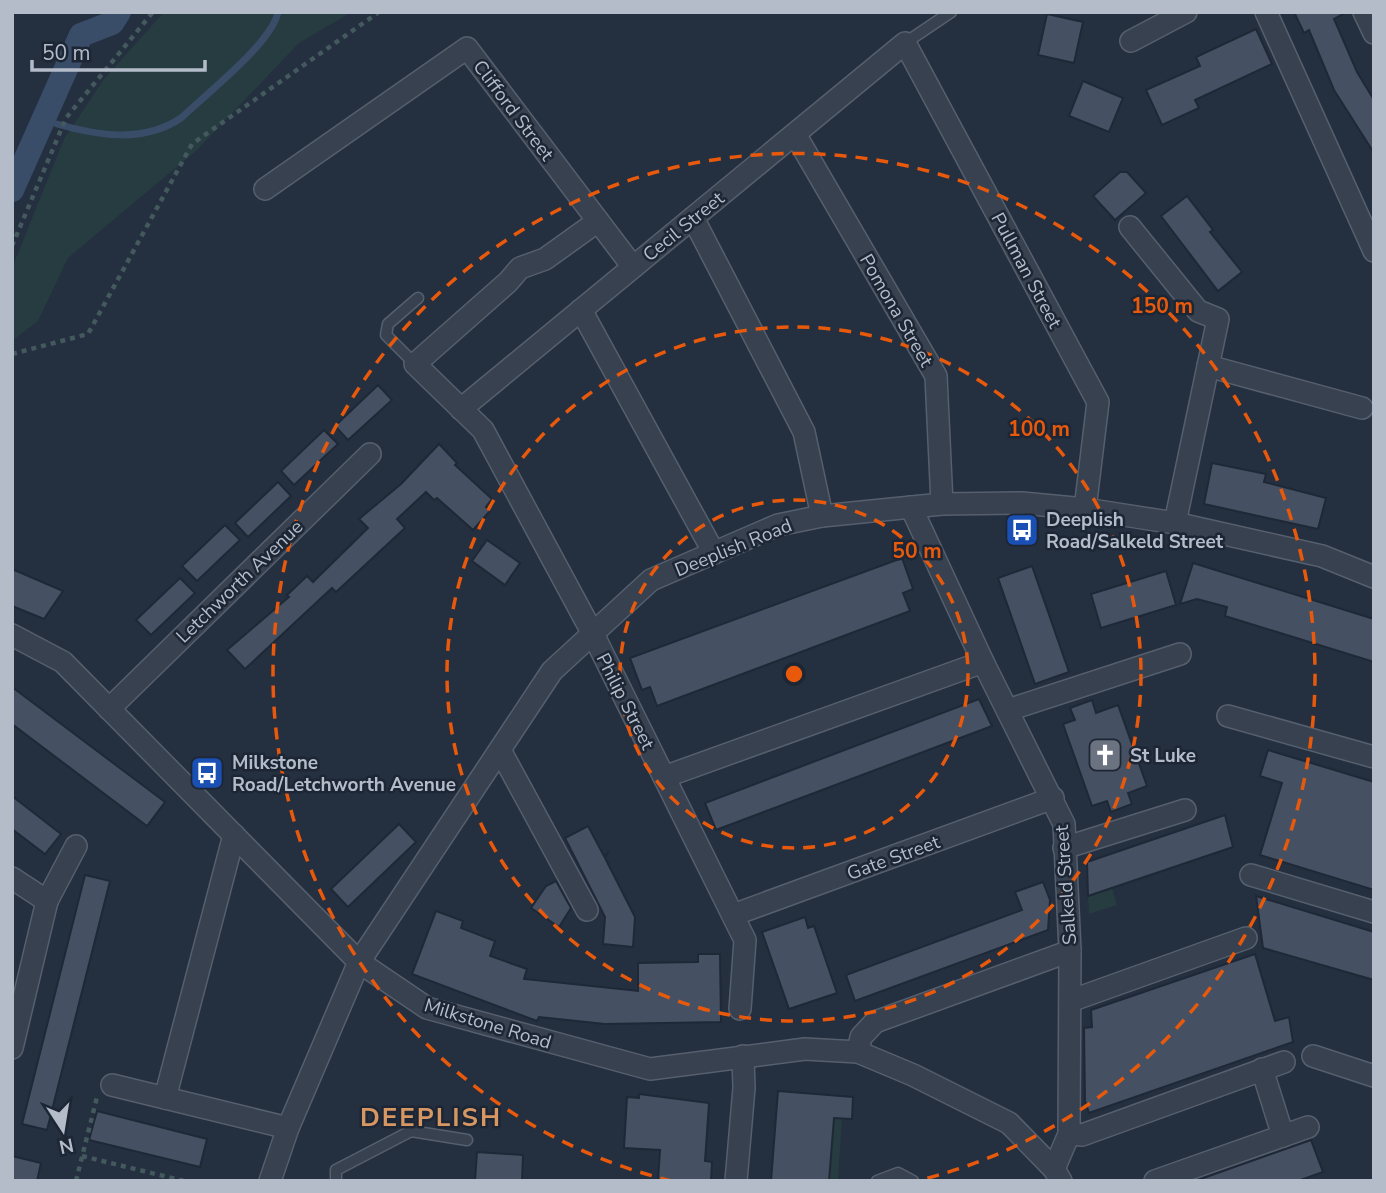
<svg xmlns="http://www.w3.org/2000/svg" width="1386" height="1193" font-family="'Nunito Sans',sans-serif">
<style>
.green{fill:#263c40}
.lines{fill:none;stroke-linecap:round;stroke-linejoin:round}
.stream{stroke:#394c68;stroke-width:7}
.canal{stroke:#394c68;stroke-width:24}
.building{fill:#455163;stroke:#1f2836;stroke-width:2}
.service-casing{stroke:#565f6d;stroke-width:13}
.minor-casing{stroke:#565f6d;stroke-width:24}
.path{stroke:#44595d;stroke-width:4.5;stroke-dasharray:5 5;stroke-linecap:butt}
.service{stroke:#38414f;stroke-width:10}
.minor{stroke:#38414f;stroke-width:21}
.ring{fill:none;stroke:#e8590c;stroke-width:3.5;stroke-dasharray:12 9}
.labels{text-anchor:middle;stroke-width:5;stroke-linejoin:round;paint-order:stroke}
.street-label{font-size:19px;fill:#b4bcca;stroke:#1d2634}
.poi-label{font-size:19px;font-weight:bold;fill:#b4bcca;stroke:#1d2634;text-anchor:start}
.district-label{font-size:26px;font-weight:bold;letter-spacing:2px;fill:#d69763;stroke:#1d2634}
.centre{fill:#e8590c;stroke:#1d2634;stroke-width:3.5}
.ring-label{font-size:21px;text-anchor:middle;font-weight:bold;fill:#e8590c;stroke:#1d2634;stroke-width:5;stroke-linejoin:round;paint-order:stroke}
</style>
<rect width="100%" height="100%" fill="#242f3f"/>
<!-- green -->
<g class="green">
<polygon points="164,12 352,12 299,43 197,150 68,258 38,321 12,341 12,268 64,139 104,79"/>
<polygon points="1112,888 1117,905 1089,914 1088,896"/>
<polygon points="812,1116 842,1119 838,1181 807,1181 833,1140 833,1128 811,1126"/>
</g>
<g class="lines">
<!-- stream -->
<path class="stream" d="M57,124C98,136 144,143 181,118C206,94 272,43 278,12"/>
<!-- canal -->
<polyline class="canal" points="12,190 81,35 112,23 119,12"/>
</g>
<!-- building -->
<g class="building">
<polygon points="1294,12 1347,12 1334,19 1357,72 1374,100 1374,153 1334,90 1309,30 1304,33"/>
<polygon points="1047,14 1083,22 1074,63 1038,55"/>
<polygon points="1256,29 1272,64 1195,100 1199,108 1162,125 1146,90 1200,66 1196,57"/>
<polygon points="1083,81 1123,98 1109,132 1069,116"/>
<polygon points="1120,172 1127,172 1146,193 1115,220 1093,196"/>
<polygon points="1187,196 1213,230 1210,232 1242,272 1218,291 1161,216"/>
<polygon points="378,385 392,400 348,440 335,426"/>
<polygon points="324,430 338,444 294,485 281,471"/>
<polygon points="439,444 457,463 455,465 492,499 486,507 490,511 473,530 437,498 434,500 426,492 397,519 405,528 336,592 332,588 245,669 227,650 289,597 287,595 307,576 313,582 368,528 359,519 401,484"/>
<polygon points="1212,463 1266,474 1264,482 1326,498 1318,529 1204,504"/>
<polygon points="278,482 291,496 248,537 235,523"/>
<polygon points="225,525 240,540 197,581 182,566"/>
<polygon points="487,540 520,563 505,585 472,561"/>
<polygon points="902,558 913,589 903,593 910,611 657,706 650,687 642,690 630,658"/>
<polygon points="1193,563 1374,619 1374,662 1225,616 1227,607 1197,599 1180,604"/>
<polygon points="1032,566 1069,672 1035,684 998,578"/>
<polygon points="12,569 63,591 44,619 12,606"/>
<polygon points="1166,571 1176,605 1101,628 1091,594"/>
<polygon points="180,578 195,593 151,635 136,620"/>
<polygon points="12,687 165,802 147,826 12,724"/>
<polygon points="979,699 992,726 716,830 705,803"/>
<polygon points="1092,700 1096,713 1118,705 1147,786 1128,793 1132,804 1111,812 1107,801 1092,806 1063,724 1075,720 1070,708"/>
<polygon points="1268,750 1374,782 1374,890 1260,855 1282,783 1260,776"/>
<polygon points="12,796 61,834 45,854 12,829"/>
<polygon points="1225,815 1233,847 1088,896 1087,862"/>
<polygon points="399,824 416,842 348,907 331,889"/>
<polygon points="588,826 604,856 607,854 605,858 635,917 633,947 603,944 605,917 565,838"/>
<polygon points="85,875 110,881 47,1130 22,1124"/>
<polygon points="556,881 571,908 559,927 531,908 546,886"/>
<polygon points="1043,882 1050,900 1048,930 855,1001 846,975 1022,910 1015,892"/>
<polygon points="1256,896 1374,932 1374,980 1263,948"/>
<polygon points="436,911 463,921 461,928 495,941 490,956 527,969 524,979 638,991 638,963 698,962 698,954 720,954 721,1022 605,1024 539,1017 537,1021 412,974"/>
<polygon points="805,917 808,928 814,926 837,993 789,1009 762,932"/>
<polygon points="1255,954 1275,1021 1289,1017 1293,1042 1089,1113 1085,1101 1084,1028 1092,1027 1091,1010"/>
<polygon points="778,1091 853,1097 852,1119 834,1118 829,1181 771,1181"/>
<polygon points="639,1094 709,1103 705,1161 712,1162 711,1181 658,1181 660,1150 624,1148 627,1097 639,1098"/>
<polygon points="97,1111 207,1139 200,1167 89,1140"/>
<polygon points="1311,1140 1323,1172 1298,1181 1195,1181"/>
<polygon points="477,1152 523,1155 522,1181 475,1181"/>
<polygon points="12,1156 41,1163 37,1181 12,1181"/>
</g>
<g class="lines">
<defs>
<g id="service">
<polyline points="905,43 951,12"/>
<polyline points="415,364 386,335 388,324 418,298"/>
<polyline points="336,1181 336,1170 411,1131 467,1140"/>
<polyline points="877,1181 898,1173 913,1181"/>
</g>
<g id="minor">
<polyline points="1266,12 1374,251"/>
<polyline points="1364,12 1374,33"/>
<polyline points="1131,41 1186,12"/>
<polyline points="795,134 936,376 942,504"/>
<polyline points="265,189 467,48 633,267"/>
<polyline points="693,218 804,432 822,516"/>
<polyline points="598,221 545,259 520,268 508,282 415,364 483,430 593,634 745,940 740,1009"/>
<polyline points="1130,227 1198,311 1218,319 1175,523"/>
<polyline points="581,310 714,553"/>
<polyline points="1208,366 1362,408"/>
<polyline points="461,409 905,43 1098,402 1085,509"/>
<polyline points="911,507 983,662 1064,824 1070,951 1069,1134 1054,1169"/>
<polyline points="12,635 63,662 359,962 427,1008 650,1069 805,1049 858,1052 913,1075 1009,1123 1054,1169 1061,1181"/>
<polyline points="109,709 370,454"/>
<polyline points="1008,710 1180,654"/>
<polyline points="1228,716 1374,757"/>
<polyline points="500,750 587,910"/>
<polyline points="664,777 983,662"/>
<polyline points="1064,848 1185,810"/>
<polyline points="1251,875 1374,912"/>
<polyline points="12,878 47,901"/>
<polyline points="733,915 1053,798"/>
<polyline points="1070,1001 1246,938"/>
<polyline points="12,1048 47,901 76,846"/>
<polyline points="858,1052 861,1037 875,1022 1070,951"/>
<polyline points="1313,1056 1374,1076"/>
<polyline points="1262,1069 1283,1136"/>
<polyline points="112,1085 288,1128"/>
<polyline points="165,1098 234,835"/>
<polyline points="1069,1134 1082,1135 1284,1062"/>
<polyline points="270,1181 288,1128 359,962 552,671 651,580 778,525 822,516 942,504 1022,503 1085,509 1175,523 1322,556 1374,577"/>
<polyline points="736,1181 744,1088 743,1056"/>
<polyline points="1155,1181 1308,1127"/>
</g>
</defs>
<!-- service casing -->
<use href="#service" class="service-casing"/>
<!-- minor casing -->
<use href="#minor" class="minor-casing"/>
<!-- path -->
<g class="path">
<polyline points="12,246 66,118 153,12"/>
<polyline points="12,354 88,334 192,144 379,12"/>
<polyline points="82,1156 184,1181"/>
<polyline points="76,1181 97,1097"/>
</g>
<!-- service -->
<use href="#service" class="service"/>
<!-- minor -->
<use href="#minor" class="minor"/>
</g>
<!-- distance rings -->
<g class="ring">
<circle cx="794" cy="674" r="174"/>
<circle cx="794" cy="674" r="347"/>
<path d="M672 1181A521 521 0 1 1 916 1181"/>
</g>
<!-- icons -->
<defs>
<symbol id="bus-square" viewBox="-11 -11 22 22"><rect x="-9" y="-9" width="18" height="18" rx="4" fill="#1a4fb4" stroke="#1d2634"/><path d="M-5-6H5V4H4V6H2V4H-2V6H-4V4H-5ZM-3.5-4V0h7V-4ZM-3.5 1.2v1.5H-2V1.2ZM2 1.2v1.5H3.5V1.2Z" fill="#fff"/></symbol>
<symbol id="church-square" viewBox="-11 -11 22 22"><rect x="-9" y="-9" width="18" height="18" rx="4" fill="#6b7280" stroke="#1d2634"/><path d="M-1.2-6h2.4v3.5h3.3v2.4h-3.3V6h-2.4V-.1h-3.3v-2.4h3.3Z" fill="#fff"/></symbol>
</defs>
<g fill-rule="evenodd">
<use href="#bus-square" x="1003" y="511" width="38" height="38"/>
<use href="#church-square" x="1086" y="736" width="38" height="38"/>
<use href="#bus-square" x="188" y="754" width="38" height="38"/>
</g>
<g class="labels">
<!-- street labels -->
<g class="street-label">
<text transform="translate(514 110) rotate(53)" y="7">Clifford Street</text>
<text transform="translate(683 226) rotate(-39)" y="7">Cecil Street</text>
<text transform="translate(1027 270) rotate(62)" y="7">Pullman Street</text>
<text transform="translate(897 310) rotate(60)" y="7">Pomona Street</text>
<text transform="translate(733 547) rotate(-22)" y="7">Deeplish Road</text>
<text transform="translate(239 581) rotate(-44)" y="7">Letchworth Avenue</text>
<text transform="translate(626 701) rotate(63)" y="7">Philip Street</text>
<text transform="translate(893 857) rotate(-20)" y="7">Gate Street</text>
<text transform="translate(1065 885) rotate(-94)" y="7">Salkeld Street</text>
<text transform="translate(488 1023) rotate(17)" y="7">Milkstone Road</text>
</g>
<!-- poi labels -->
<g class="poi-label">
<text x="1046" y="526">Deeplish<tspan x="1046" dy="22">Road/Salkeld Street</tspan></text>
<text x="1130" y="762">St Luke</text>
<text x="232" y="769">Milkstone<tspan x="232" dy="22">Road/Letchworth Avenue</tspan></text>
</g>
<!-- district labels -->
<g class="district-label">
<text x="431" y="1126">DEEPLISH</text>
</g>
</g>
<circle cx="794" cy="674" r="10" class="centre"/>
<g class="ring-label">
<text x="1162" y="313">150 m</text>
<text x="1039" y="436">100 m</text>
<text x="917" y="558">50 m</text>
</g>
<!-- border -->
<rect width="1386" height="1193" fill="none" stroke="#b4bcca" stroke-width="28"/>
<!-- north arrow -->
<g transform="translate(63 1130) rotate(168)" stroke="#1d2634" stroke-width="5" paint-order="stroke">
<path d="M0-5L12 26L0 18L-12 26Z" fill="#b4bcca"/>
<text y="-10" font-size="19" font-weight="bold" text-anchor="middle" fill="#b4bcca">N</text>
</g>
<!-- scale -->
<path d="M32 60v10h173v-10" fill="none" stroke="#b4bcca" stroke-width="3.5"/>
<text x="42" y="60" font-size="21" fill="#b4bcca" stroke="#1d2634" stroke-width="5" paint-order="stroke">50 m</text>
</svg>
